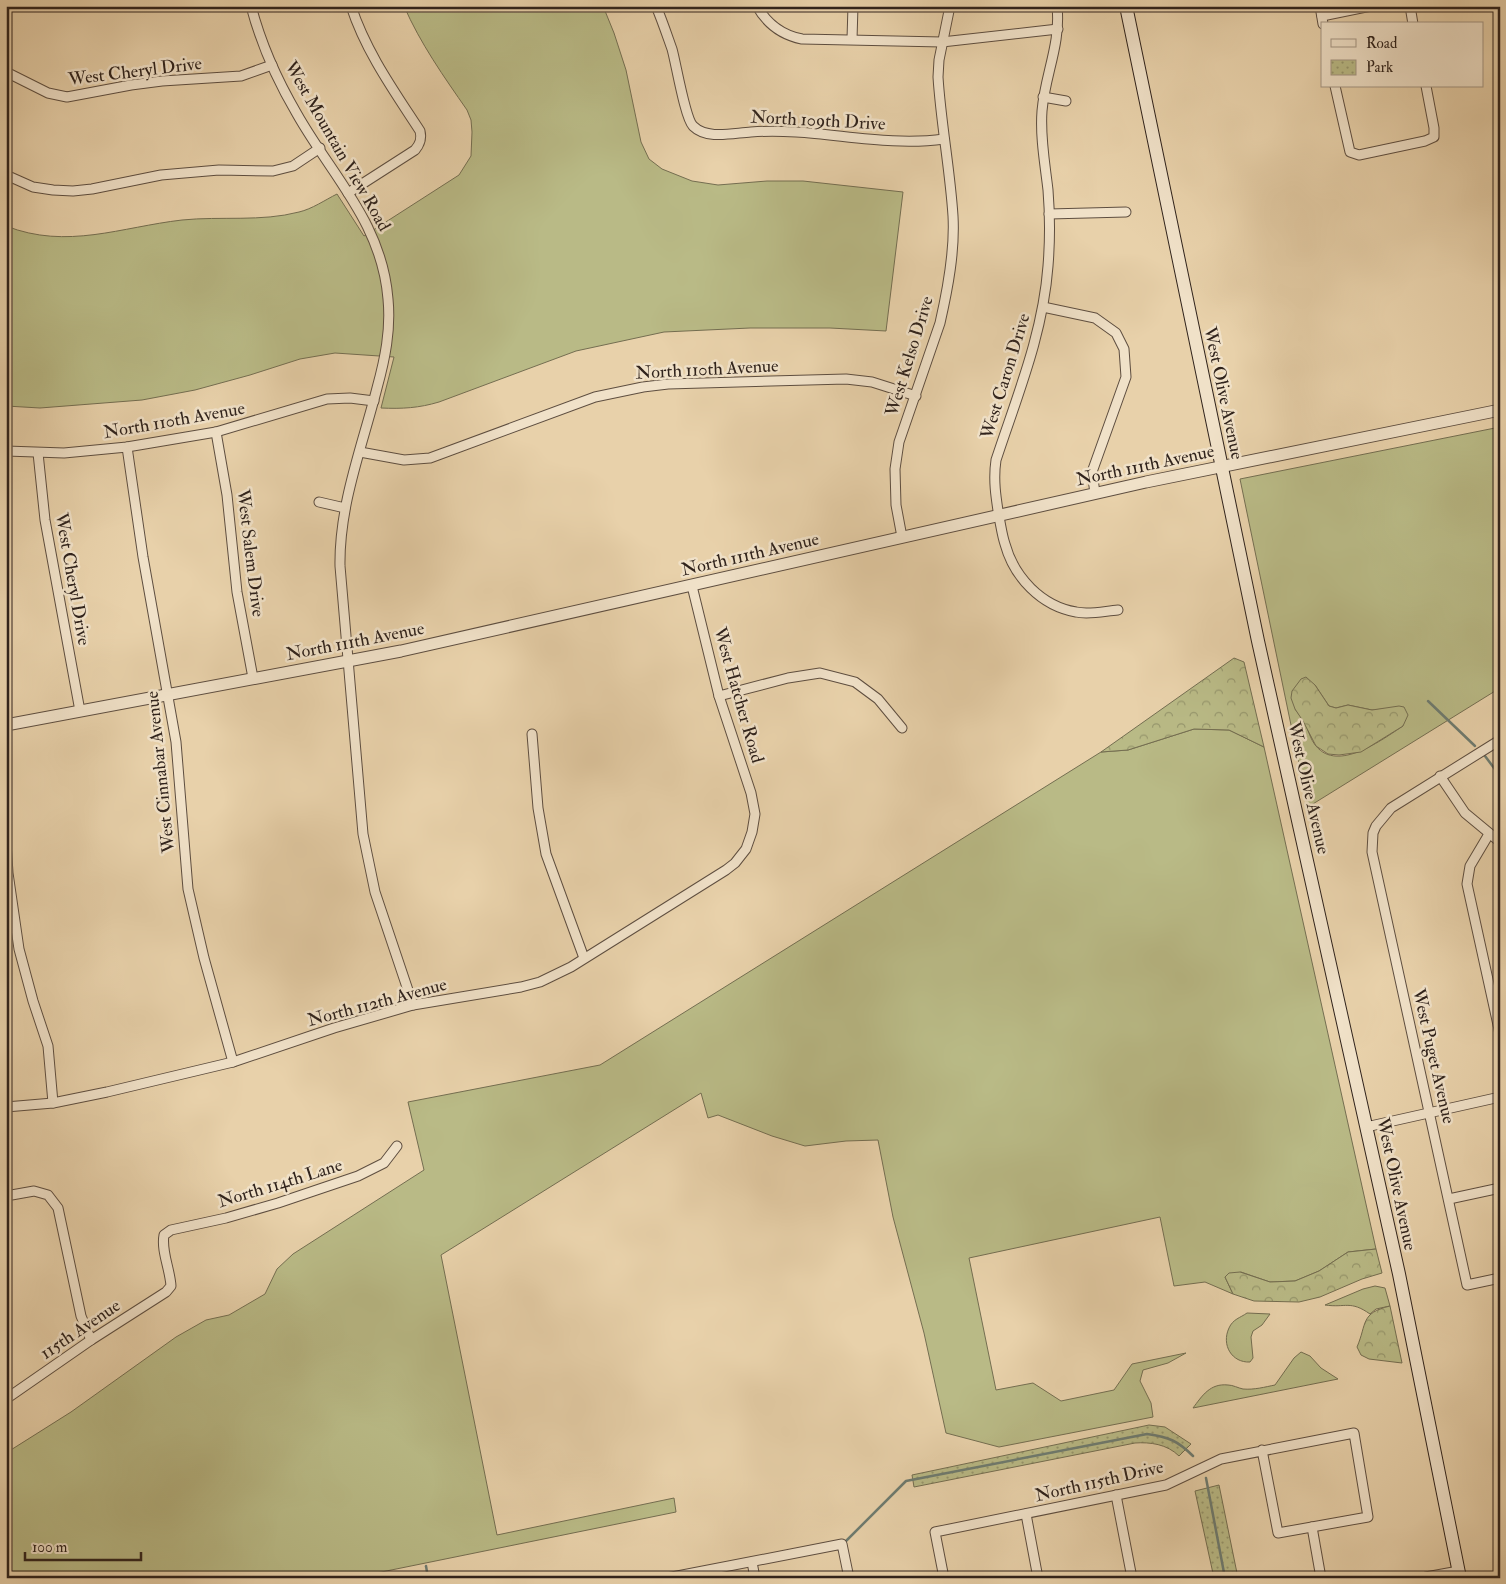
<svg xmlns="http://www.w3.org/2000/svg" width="1506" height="1584" font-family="'IM FELL Double Pica',serif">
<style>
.green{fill:#b9ba86;stroke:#746e51;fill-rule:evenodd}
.forest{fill:url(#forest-crowns);stroke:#746e51}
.park{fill:url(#park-dots);stroke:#746e51}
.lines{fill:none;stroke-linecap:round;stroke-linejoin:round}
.stream{stroke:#6e7c71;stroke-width:2.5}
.minor-casing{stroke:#5e4e40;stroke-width:11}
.tertiary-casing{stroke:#5e4e40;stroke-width:13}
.secondary-casing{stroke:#30231c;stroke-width:14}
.minor{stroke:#f0e1c8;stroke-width:9}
.tertiary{stroke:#f0e1c8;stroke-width:11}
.secondary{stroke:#f0e1c8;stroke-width:12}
.labels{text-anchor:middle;stroke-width:5;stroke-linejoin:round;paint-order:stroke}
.street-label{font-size:18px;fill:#30231c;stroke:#f0e1c8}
</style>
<defs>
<pattern id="forest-crowns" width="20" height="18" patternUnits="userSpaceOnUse" patternTransform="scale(1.25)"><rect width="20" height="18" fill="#b9ba86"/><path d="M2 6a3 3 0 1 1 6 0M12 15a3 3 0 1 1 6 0" fill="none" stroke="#97976d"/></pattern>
<pattern id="park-dots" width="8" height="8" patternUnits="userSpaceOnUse" patternTransform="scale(1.25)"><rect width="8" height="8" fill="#b9ba86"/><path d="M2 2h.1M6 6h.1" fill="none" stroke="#97976d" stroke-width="1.8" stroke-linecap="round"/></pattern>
</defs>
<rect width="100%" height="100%" fill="#e8d1aa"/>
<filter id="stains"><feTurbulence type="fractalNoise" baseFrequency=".004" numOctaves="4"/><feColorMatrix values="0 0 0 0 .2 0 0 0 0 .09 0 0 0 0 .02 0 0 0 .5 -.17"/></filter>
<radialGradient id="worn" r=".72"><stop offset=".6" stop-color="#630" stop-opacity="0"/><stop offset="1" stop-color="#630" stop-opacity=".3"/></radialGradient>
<!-- green -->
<g class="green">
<path d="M404,6H603L614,33L626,70L641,142L649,159L662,169L692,181L718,185L767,181H803L903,192L886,331L830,328H750L664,332L576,351L439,402C419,408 402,409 381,408L394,357L335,353L300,359L250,375L195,390L142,400L40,408L6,406V226C67,250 121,227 182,220C221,216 261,222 299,212C312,209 325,200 337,194L364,236L459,175L471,156L472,132L471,120L467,110C444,77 420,43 404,6Z"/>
<path d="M1500,427V688L1308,807L1240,479ZM1315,685L1329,706L1336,708L1348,705L1372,710L1384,709L1403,726C1383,739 1338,773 1316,746C1310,739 1308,729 1304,721C1301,717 1298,713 1295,709Z"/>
<polygon points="1194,729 1229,730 1264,747 1376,1249 1348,1252 1319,1271 1295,1281 1270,1282 1241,1272 1225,1277 1233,1294 1205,1282 1174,1286 1160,1217 969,1258 996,1390 1033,1383 1061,1401 1114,1390 1132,1364 1186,1353 1168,1363 1143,1370 1140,1381 1151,1403 1153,1417 999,1447 946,1433 924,1333 893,1217 878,1140 846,1141 805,1146 772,1136 718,1115 708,1118 701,1093 441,1255 497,1535 674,1498 676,1512 352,1578 6,1578 6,1453 71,1412 176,1337 206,1320 229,1315 265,1294 277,1269 293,1254 424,1170 408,1102 600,1065 1101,752 1128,750"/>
<path d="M1375,1286L1385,1288L1390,1306L1376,1309L1370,1314C1350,1300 1346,1308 1325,1305L1363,1289Z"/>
<path d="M1247,1313L1270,1314L1262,1325L1253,1331L1251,1337L1253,1358L1250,1362C1232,1363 1221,1345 1229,1328C1233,1319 1240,1318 1247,1313Z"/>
<path d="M1301,1352L1310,1356L1321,1368L1338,1379L1193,1408C1202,1396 1210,1383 1228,1385C1233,1385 1238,1388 1243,1389C1254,1390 1265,1387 1275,1385L1294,1358Z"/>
</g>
<!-- forest -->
<g class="forest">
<polygon points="1234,658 1244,662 1264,747 1229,730 1194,729 1128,750 1101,752"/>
<polygon points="1306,677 1315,685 1329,706 1336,708 1348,705 1372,710 1399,706 1404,707 1408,715 1403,726 1361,752 1339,755 1328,754 1316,746 1303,721 1295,709 1291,698 1292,691 1301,679"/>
<polygon points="1376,1249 1382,1273 1362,1279 1320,1297 1299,1302 1254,1301 1233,1294 1225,1277 1229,1273 1240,1272 1270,1282 1295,1281 1319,1271 1348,1252"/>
<path d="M1390,1306L1402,1363L1369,1359L1361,1355L1357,1347C1367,1324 1360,1313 1390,1306Z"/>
</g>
<!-- park -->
<g class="park">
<path d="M1149,1425L1165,1427L1191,1444L1179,1456C1167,1444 1150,1442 1135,1443L914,1487L912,1475Z"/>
<polygon points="1219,1485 1238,1578 1214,1578 1195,1491"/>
</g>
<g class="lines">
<!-- stream -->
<g class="stream">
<polyline points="1428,701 1475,746"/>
<polyline points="1485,756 1500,776"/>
<polyline points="1206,1478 1225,1578"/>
<path d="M844,1543L906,1481L1147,1434C1169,1437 1178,1441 1193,1456"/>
<polyline points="426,1566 428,1578"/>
</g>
<defs>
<g id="minor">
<path d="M251,6C261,44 277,80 297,114C332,176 382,223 388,299C391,330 385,359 377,388C362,447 339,505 340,566L363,834L375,892L413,1005"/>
<path d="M656,6C662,20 667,35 672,49C676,63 685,118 693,126C707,140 733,133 751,132C816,127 880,148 944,139"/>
<path d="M757,6C767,24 782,35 802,39L942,42L1058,29"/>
<path d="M1057,6C1061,45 1045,74 1042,111C1040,137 1045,164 1048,190C1050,215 1050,241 1048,266C1043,334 1017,396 996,460C993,480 996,498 999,517C1001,526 1002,535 1005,544C1014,577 1041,606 1076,612C1089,615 1105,611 1118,610"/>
<polyline points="1320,6 1323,24"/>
<polyline points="1410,6 1413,24"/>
<polyline points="1322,16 1371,6"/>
<polyline points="852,39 853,6"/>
<polyline points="6,72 48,93 67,97 131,85 162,81 241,76 272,65"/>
<polyline points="1335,86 1350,152 1359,155 1425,141 1434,137 1434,128 1426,86"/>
<polyline points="1043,97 1066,101"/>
<polyline points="6,175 33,187 53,190 73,191 92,189 161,175 219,170 273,171 293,166 320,148"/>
<path d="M348,193L415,150C420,144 422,139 420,131C394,91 366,52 351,6"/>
<polyline points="1049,214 1126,212"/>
<polyline points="1043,307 1095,318 1116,333 1124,349 1126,377 1092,472 1095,493"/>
<polyline points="216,432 227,495 237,592 253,678"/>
<polyline points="127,447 143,557 176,742 188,889 204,958 233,1062"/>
<polyline points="6,451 64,453 127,447 216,432 327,399 350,398 374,401"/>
<polyline points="360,452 404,460 430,458 595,397 643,387 668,384 846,379 872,382 916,396"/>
<polyline points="38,453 45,520 80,711"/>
<polyline points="319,502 345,508"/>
<path d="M902,537L896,505L895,469L899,442L940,323C948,288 955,251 953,216C950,169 941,124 938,77L939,60L950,6"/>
<polyline points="719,696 788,678 820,673 855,682 878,699 902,728"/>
<polyline points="532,734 538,808 546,854 584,958"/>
<polyline points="1500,740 1391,808 1376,826 1373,833 1372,852 1467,1285 1500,1278"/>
<polyline points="1440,776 1465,813 1500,842"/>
<polyline points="1489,834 1470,866 1467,884 1500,1034"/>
<polyline points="6,842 8,873 19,949 33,1001 48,1046 53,1103"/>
<polyline points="6,1107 53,1103 107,1092 233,1062 334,1028 413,1005 521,987 540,982 571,967 726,870 735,863 746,849 752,832 755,814 751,793 719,696 692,586"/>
<polyline points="1366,1127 1500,1097"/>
<polyline points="6,1196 34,1191 48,1195 58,1208 81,1316 91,1340"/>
<polyline points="1449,1199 1500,1188"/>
<path d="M6,1399L91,1340L166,1292L171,1286C170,1269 161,1251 164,1235L171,1230L226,1218L278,1203L358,1176L384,1163L397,1146"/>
<polyline points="1116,1495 1132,1578"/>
<polyline points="1026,1514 1038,1578"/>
<polyline points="1312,1527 1321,1578"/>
<polyline points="752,1562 755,1578"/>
<polyline points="667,1578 842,1544 849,1578"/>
<polyline points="944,1578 935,1532 1166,1485 1221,1459 1354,1433 1368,1517 1278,1533 1262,1450"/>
</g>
<g id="tertiary">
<polyline points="6,725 401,651 1146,482 1500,410"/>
<polyline points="1426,1578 1459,1572"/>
</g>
<polyline id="secondary" points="1126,6 1258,641 1399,1274 1460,1578"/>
</defs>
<!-- minor casing -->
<use href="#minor" class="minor-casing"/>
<!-- tertiary casing -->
<use href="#tertiary" class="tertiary-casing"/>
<!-- secondary casing -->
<use href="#secondary" class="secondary-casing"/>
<!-- minor -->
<use href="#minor" class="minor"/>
<!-- tertiary -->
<use href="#tertiary" class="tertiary"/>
<!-- secondary -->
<use href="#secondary" class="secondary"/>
</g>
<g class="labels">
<!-- street labels -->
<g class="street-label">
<text transform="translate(135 71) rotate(-7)" y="6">West Cheryl Drive</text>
<text transform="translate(818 120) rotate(3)" y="6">North 109th Drive</text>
<text transform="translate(338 146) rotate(60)" y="6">West Mountain View Road</text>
<text transform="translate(909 356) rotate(-73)" y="6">West Kelso Drive</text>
<text transform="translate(707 369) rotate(-3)" y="6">North 110th Avenue</text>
<text transform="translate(1005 376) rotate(-73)" y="6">West Caron Drive</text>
<text transform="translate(1224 393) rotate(78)" y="6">West Olive Avenue</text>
<text transform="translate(174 420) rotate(-10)" y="6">North 110th Avenue</text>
<text transform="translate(1145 465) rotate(-12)" y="6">North 111th Avenue</text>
<text transform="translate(251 553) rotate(83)" y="6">West Salem Drive</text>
<text transform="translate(750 554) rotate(-13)" y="6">North 111th Avenue</text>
<text transform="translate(73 579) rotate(80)" y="6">West Cheryl Drive</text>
<text transform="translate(355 641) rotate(-11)" y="6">North 111th Avenue</text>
<text transform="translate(739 695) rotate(74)" y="6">West Hatcher Road</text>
<text transform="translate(160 772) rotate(-96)" y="6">West Cinnabar Avenue</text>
<text transform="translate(1309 788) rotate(77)" y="6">West Olive Avenue</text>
<text transform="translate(377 1002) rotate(-15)" y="6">North 112th Avenue</text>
<text transform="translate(1434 1056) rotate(77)" y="6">West Puget Avenue</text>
<text transform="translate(280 1183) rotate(-17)" y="6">North 114th Lane</text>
<text transform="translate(1397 1184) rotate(78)" y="6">West Olive Avenue</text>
<text transform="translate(80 1329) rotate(-34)" y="6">115th Avenue</text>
<text transform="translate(1099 1481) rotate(-13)" y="6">North 115th Drive</text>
</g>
</g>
<!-- margin -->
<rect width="1506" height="1584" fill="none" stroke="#e8d1aa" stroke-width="25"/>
<rect x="8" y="8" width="1491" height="1569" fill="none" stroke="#30231c" stroke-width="2.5"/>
<rect x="12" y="12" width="1481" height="1559" fill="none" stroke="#30231c"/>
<!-- legend -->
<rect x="1321" y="22" width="162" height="65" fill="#f0e1c8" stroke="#a39583"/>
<rect x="1331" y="39" width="25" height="8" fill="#f0e1c8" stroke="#a39583"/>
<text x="1366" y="48" font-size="15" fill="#30231c">Road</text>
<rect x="1331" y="60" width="25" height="15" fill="url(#park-dots)" stroke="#a39583"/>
<text x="1366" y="72" font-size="15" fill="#30231c">Park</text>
<!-- scale -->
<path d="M25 1552v8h116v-8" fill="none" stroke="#30231c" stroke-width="2.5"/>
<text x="32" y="1552" font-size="15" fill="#30231c" stroke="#f0e1c8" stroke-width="4" paint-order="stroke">100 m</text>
<rect width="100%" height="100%" filter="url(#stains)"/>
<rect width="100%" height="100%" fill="url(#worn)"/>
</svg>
